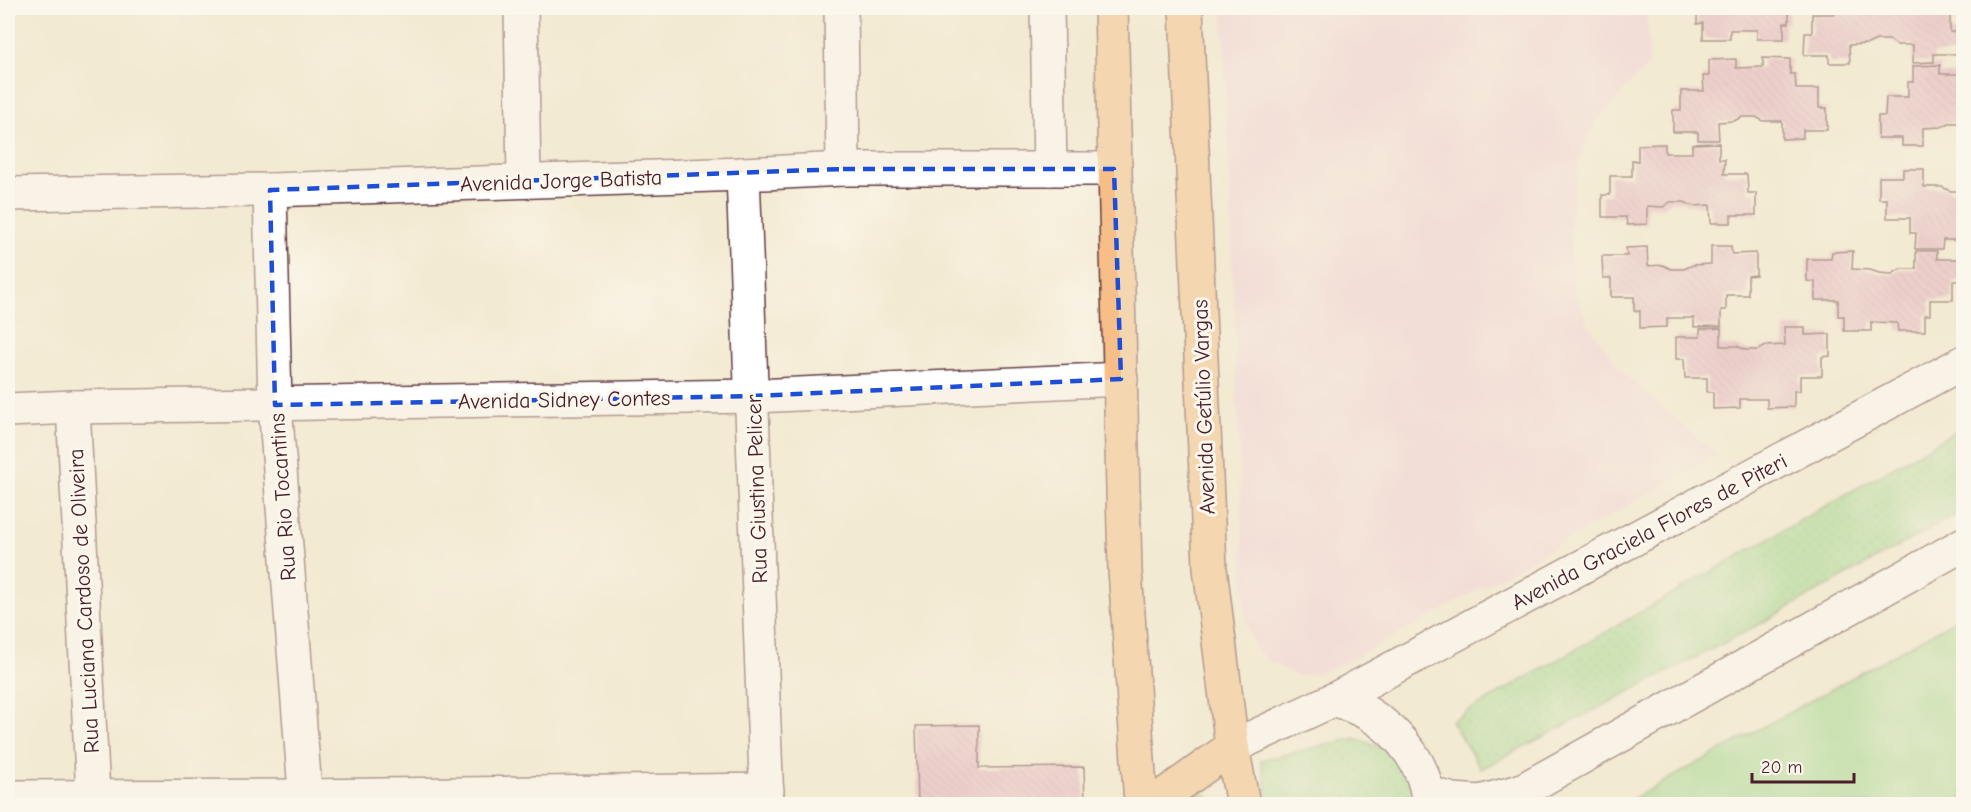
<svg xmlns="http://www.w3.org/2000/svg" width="1971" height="812" font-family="'Comic Neue',sans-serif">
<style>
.built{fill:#f3cfde}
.grass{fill:url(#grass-dots);stroke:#737c5c;stroke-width:1.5}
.garden{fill:#9cd88d;stroke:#737c5c;stroke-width:1.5}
.building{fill:url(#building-back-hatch)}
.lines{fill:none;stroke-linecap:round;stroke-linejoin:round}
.minor-casing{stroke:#633d44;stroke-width:36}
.primary-casing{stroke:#633d44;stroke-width:36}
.minor{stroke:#fff;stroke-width:33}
.primary{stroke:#f7be87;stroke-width:33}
.marked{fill:none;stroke:#1d4ed8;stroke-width:4.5;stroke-dasharray:12 8;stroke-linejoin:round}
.labels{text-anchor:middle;stroke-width:6;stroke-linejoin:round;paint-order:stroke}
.street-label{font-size:22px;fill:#4a1f2b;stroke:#fbf7ec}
</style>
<defs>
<pattern id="grass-dots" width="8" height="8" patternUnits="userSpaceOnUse" patternTransform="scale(1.5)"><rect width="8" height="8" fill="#9cd88d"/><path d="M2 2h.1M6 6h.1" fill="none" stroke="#88b97a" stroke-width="1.8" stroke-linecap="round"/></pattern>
<pattern id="building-back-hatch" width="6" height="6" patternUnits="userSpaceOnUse" patternTransform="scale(1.5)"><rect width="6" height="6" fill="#e6afc4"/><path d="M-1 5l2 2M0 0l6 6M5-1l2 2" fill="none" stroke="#c796a9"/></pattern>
</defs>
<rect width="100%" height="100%" fill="#fbf7ec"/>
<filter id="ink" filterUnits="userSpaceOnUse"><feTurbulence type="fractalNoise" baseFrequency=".0167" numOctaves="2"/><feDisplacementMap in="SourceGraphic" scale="12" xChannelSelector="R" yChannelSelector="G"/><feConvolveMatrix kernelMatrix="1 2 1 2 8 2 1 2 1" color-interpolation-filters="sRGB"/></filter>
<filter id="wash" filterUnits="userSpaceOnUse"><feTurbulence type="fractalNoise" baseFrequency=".008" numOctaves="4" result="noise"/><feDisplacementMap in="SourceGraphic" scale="24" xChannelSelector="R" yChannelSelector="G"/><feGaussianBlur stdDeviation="1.35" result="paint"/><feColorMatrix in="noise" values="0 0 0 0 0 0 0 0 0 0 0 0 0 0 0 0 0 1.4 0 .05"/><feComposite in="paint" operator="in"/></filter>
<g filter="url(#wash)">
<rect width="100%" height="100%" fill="#f3ead2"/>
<!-- built -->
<polygon class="built" points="1223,8 1647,8 1649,65 1597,119 1584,147 1577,170 1571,214 1570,255 1574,292 1588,324 1622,372 1717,455 1349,662 1316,674 1296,675 1266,660 1254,648 1245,619"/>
<!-- grass -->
<g class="grass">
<polygon points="1963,427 1963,510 1756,626 1481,769 1451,721"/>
<polygon points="1355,738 1382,748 1403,765 1424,804 1269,804 1261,760"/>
<polygon points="1194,791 1207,795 1212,804 1179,804"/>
</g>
<!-- garden -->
<polygon class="garden" points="1963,616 1963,804 1624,804"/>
<g id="blocks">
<!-- building -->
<g class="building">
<polygon points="1697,8 1789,8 1789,23 1784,23 1784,39 1757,39 1757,30 1730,30 1730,39 1703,39 1703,23 1697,24"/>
<polygon points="1835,8 1927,8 1927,13 1950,13 1950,32 1958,32 1958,54 1934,54 1934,62 1913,63 1913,45 1897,45 1890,40 1876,40 1868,44 1849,45 1850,63 1829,63 1829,55 1804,55 1805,33 1812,33 1812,14 1835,14"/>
<polygon points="1763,58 1790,59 1790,74 1795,74 1796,89 1819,89 1819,108 1827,108 1827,130 1803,130 1803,138 1782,139 1782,121 1763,121 1756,117 1742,117 1734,121 1718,122 1719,140 1698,140 1698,132 1673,132 1673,110 1681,110 1681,91 1704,91 1703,76 1709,76 1709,60 1736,59 1736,68 1763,67"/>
<polygon points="1940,65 1940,74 1964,74 1964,123 1949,123 1941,127 1923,128 1923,146 1902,146 1902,138 1878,138 1878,116 1885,116 1886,97 1908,97 1908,82 1913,82 1913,66"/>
<polygon points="1719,143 1719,159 1725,159 1724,174 1747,174 1748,193 1756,193 1756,215 1731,215 1731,223 1711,223 1710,205 1693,206 1684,202 1670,202 1663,207 1647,206 1647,224 1627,225 1626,217 1602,217 1602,195 1610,195 1610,176 1632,176 1632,160 1638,161 1638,145 1665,144 1665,153 1692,153 1692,144"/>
<polygon points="1903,169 1924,169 1924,187 1942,187 1950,191 1964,191 1964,240 1943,240 1942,249 1915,249 1916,233 1910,233 1910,218 1887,218 1887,199 1879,199 1879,177 1903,177"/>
<polygon points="1711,246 1731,246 1732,254 1756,253 1756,275 1748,276 1748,295 1726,295 1726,310 1721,310 1721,326 1694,327 1694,318 1667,318 1667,327 1640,328 1640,311 1634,311 1634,297 1611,297 1611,278 1603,278 1602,256 1627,256 1626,248 1647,247 1648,266 1663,265 1671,269 1684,269 1693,265 1711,264"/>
<polygon points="1853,251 1852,269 1870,270 1879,273 1892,274 1900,269 1916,269 1916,251 1937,251 1937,259 1961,259 1961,281 1953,281 1953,300 1930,300 1930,315 1925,315 1925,331 1898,331 1897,323 1871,322 1871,331 1844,331 1844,316 1838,316 1838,300 1815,300 1815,282 1807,281 1807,259 1831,259 1832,252"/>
<polygon points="1784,327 1805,327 1805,335 1830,334 1830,356 1822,357 1822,376 1800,376 1800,391 1794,391 1794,407 1767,408 1767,399 1740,399 1740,408 1713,409 1713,392 1707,392 1707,378 1685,378 1684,359 1676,359 1676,337 1700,337 1700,329 1721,328 1721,346 1737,346 1745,350 1758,350 1766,346 1785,345"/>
<polygon points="979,725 979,768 1084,767 1085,804 918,804 916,726"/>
</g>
</g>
</g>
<g filter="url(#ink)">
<use href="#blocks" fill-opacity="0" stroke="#633d44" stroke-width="1.5"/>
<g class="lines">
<defs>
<g id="minor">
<polyline points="521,8 524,180"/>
<polyline points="841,8 843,169"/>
<polyline points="1047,8 1050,169"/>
<polyline points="743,174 767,804"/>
<polyline points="270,190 275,405 306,804"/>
<polyline points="8,194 270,190 743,174 843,169 1114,169"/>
<polyline points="73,407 93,795"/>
<polyline points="8,410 73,407 753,396 1121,379"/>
<path d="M1335,699C1346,704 1358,708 1369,714C1400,733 1428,767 1428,804"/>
<polyline points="1232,747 1335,699 1964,362"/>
<polyline points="1428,793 1453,800 1480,802 1521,791"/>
<polyline points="8,797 305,796 767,790"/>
<polyline points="1501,804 1521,791 1964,544"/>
</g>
<g id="primary">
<polyline points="1111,8 1125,570 1141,804"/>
<polyline points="1186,8 1210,568 1232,747 1243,804"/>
<polyline points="1152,804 1232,747"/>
</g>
</defs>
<!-- minor casing -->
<use href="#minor" class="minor-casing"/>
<!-- primary casing -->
<use href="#primary" class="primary-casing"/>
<!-- minor -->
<use href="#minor" class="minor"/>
<!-- primary -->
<use href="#primary" class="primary"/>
</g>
</g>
<!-- marked area -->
<path d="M0 0H1971V812H0ZM843,169H1114L1121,379L753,396L275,405L270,190Z" fill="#f3ead2" fill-opacity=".55" fill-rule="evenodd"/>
<path class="marked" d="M843,169H1114L1121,379L753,396L275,405L270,190Z"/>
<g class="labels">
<!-- street labels -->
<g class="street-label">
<text transform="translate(561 180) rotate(-2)" y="8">Avenida Jorge Batista</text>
<text transform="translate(564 399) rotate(-1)" y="8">Avenida Sidney Contes</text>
<text transform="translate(1203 407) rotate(-92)" y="8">Avenida Getúlio Vargas</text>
<text transform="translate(756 489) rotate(-92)" y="8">Rua Giustina Pelicer</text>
<text transform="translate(282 497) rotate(-94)" y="8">Rua Rio Tocantins</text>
<text transform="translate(1649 531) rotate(-28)" y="8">Avenida Graciela Flores de Piteri</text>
<text transform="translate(83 601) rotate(-93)" y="8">Rua Luciana Cardoso de Oliveira</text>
</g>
</g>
<!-- margin -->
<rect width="1971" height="812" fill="none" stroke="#fbf7ec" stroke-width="30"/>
<!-- scale -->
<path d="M1752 773v9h102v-9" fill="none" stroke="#4a1f2b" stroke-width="3"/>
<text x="1761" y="773" font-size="18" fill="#4a1f2b" stroke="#fbf7ec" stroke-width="4.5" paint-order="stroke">20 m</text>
</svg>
